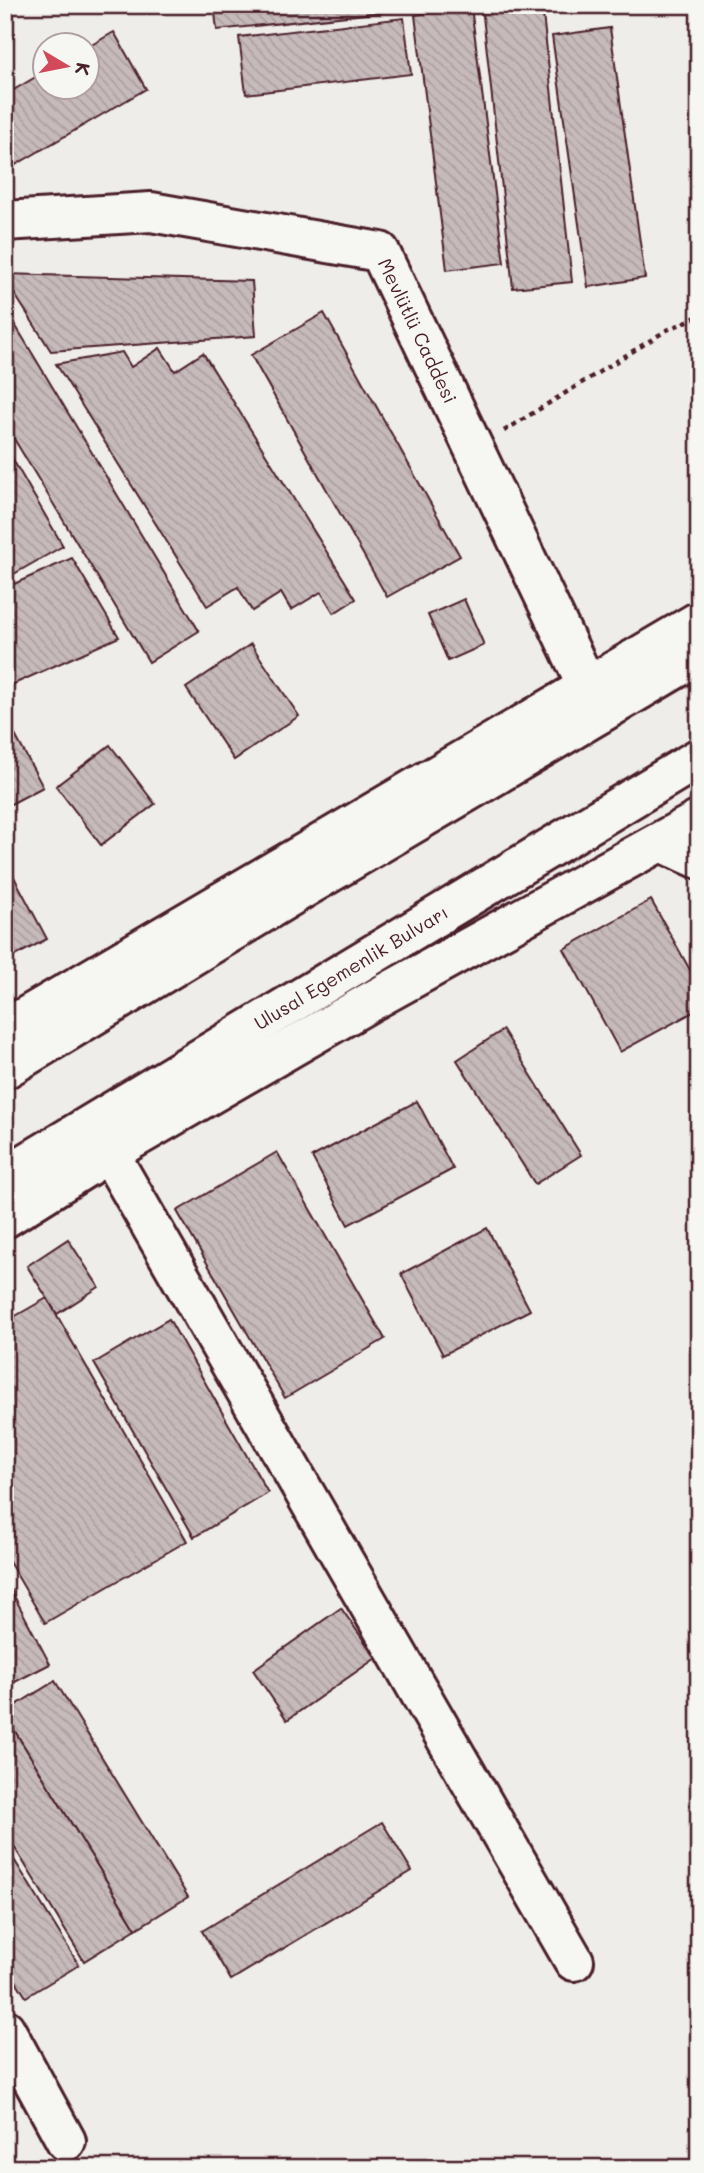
<svg xmlns="http://www.w3.org/2000/svg" width="704" height="2173" font-family="Mali,sans-serif">
<style>
.building{fill:url(#building-back-hatch);stroke:#4a1f2b;stroke-width:2}
.lines{fill:none;stroke-linecap:round;stroke-linejoin:round}
.minor-casing{stroke:#4a1f2b;stroke-width:44}
.tertiary-casing{stroke:#4a1f2b;stroke-width:44}
.trunk-casing{stroke:#4a1f2b;stroke-width:44}
.path{stroke:#4a1f2b;stroke-width:4.5;stroke-dasharray:5 5;stroke-linecap:butt}
.minor{stroke:#f6f6f2;stroke-width:38}
.tertiary{stroke:#f6f6f2;stroke-width:38}
.trunk{stroke:#f6f6f2;stroke-width:38}
.labels{text-anchor:middle;stroke-width:6;stroke-linejoin:round;paint-order:stroke}
.street-label{font-size:19px;fill:#4a1f2b;stroke:#f6f6f2}
</style>
<defs>
<pattern id="building-back-hatch" width="6" height="6" patternUnits="userSpaceOnUse" patternTransform="scale(1.75)"><rect width="6" height="6" fill="#c6babb"/><path d="M-1 5l2 2M0 0l6 6M5-1l2 2" fill="none" stroke="#ac9fa1"/></pattern>
</defs>
<rect width="100%" height="100%" fill="#efedea"/>
<filter id="ink" filterUnits="userSpaceOnUse"><feTurbulence type="fractalNoise" baseFrequency=".0143" numOctaves="2"/><feDisplacementMap in="SourceGraphic" scale="14" xChannelSelector="R" yChannelSelector="G"/><feConvolveMatrix kernelMatrix="1 2 1 2 8 2 1 2 1" color-interpolation-filters="sRGB"/></filter>
<g filter="url(#ink)">
<!-- building -->
<g class="building">
<polygon points="214,5 449,5 217,30"/>
<polygon points="493,5 542,5 572,282 513,288 482,7"/>
<polygon points="471,7 504,263 447,270 415,15"/>
<polygon points="404,18 411,74 246,94 239,37"/>
<polygon points="610,28 645,278 588,287 552,36"/>
<polygon points="114,32 146,89 5,171 5,95 46,71 46,88 88,88 88,47"/>
<polygon points="5,274 252,281 256,336 51,351 5,279"/>
<polygon points="5,308 199,631 149,662 5,424"/>
<polygon points="324,313 460,556 387,597 251,355"/>
<polygon points="160,348 175,371 203,353 356,599 334,613 321,592 291,610 281,593 252,611 238,587 207,606 56,364 122,352 131,367"/>
<polygon points="5,446 63,546 5,579"/>
<polygon points="72,558 119,637 5,688 5,588"/>
<polygon points="464,599 484,645 448,661 428,615"/>
<polygon points="251,644 299,716 234,760 186,688"/>
<polygon points="15,735 43,787 5,807 5,740"/>
<polygon points="110,745 155,804 101,845 56,786"/>
<polygon points="5,860 47,939 5,961"/>
<polygon points="651,900 699,986 699,1009 620,1052 564,949"/>
<polygon points="503,1030 581,1155 535,1184 457,1060"/>
<polygon points="417,1101 453,1169 348,1225 312,1157"/>
<polygon points="277,1152 385,1339 285,1398 177,1211"/>
<polygon points="487,1228 530,1310 443,1355 401,1274"/>
<polygon points="68,1239 99,1287 57,1314 27,1266"/>
<polygon points="47,1298 187,1541 45,1623 5,1555 5,1322"/>
<polygon points="169,1319 268,1493 194,1537 94,1363"/>
<polygon points="5,1579 50,1664 5,1687"/>
<polygon points="341,1608 376,1658 287,1720 253,1670"/>
<polygon points="55,1681 188,1897 136,1929 5,1715 5,1712"/>
<polygon points="5,1715 136,1929 84,1961 5,1832"/>
<polygon points="382,1822 412,1871 231,1980 202,1931"/>
<polygon points="5,1845 79,1965 26,1997 5,1964"/>
</g>
<g class="lines">
<defs>
<g id="minor">
<polyline points="661,842 699,859"/>
<polyline points="5,1029 699,621"/>
<polyline points="93,1125 574,1961"/>
<polyline points="5,1218 109,1153 370,1002 699,820"/>
<polyline points="5,2029 66,2141"/>
</g>
<g id="tertiary">
<path id="s1" d="M5,221L151,212L380,252L600,713"/>
</g>
<g id="trunk">
<polyline points="5,1069 306,887 699,655"/>
<path id="s2" d="M5,1176L699,758"/>
</g>
</defs>
<!-- minor casing -->
<use href="#minor" class="minor-casing"/>
<!-- tertiary casing -->
<use href="#tertiary" class="tertiary-casing"/>
<!-- trunk casing -->
<use href="#trunk" class="trunk-casing"/>
<!-- path -->
<polyline class="path" points="504,431 667,330 699,316"/>
<!-- minor -->
<use href="#minor" class="minor"/>
<!-- tertiary -->
<use href="#tertiary" class="tertiary"/>
<!-- trunk -->
<use href="#trunk" class="trunk"/>
</g>
</g>
<g class="labels">
<!-- street labels -->
<g class="street-label">
<text dy="7" stroke="none"><textPath href="#s1" startOffset="466">Mevlütlü Caddesi</textPath></text>
<text dy="7" stroke="none"><textPath href="#s2" startOffset="404">Ulusal Egemenlik Bulvarı</textPath></text>
</g>
</g>
<!-- margin -->
<rect width="704" height="2173" fill="none" stroke="#f6f6f2" stroke-width="28"/>
<rect x="14" y="14" width="676" height="2145" fill="none" stroke="#4a1f2b" stroke-width="2.5" filter="url(#ink)"/>
<!-- north arrow -->
<g transform="translate(66 66) rotate(100)"><circle r="33" fill="#f6f6f2" stroke="#b1a0a2" stroke-width="2"/>
<path d="M0-5L12 26L0 18L-12 26Z" fill="#d1495b"/>
<text y="-10" font-size="19" font-weight="bold" text-anchor="middle" fill="#4a1f2b">K</text>
</g>
</svg>
